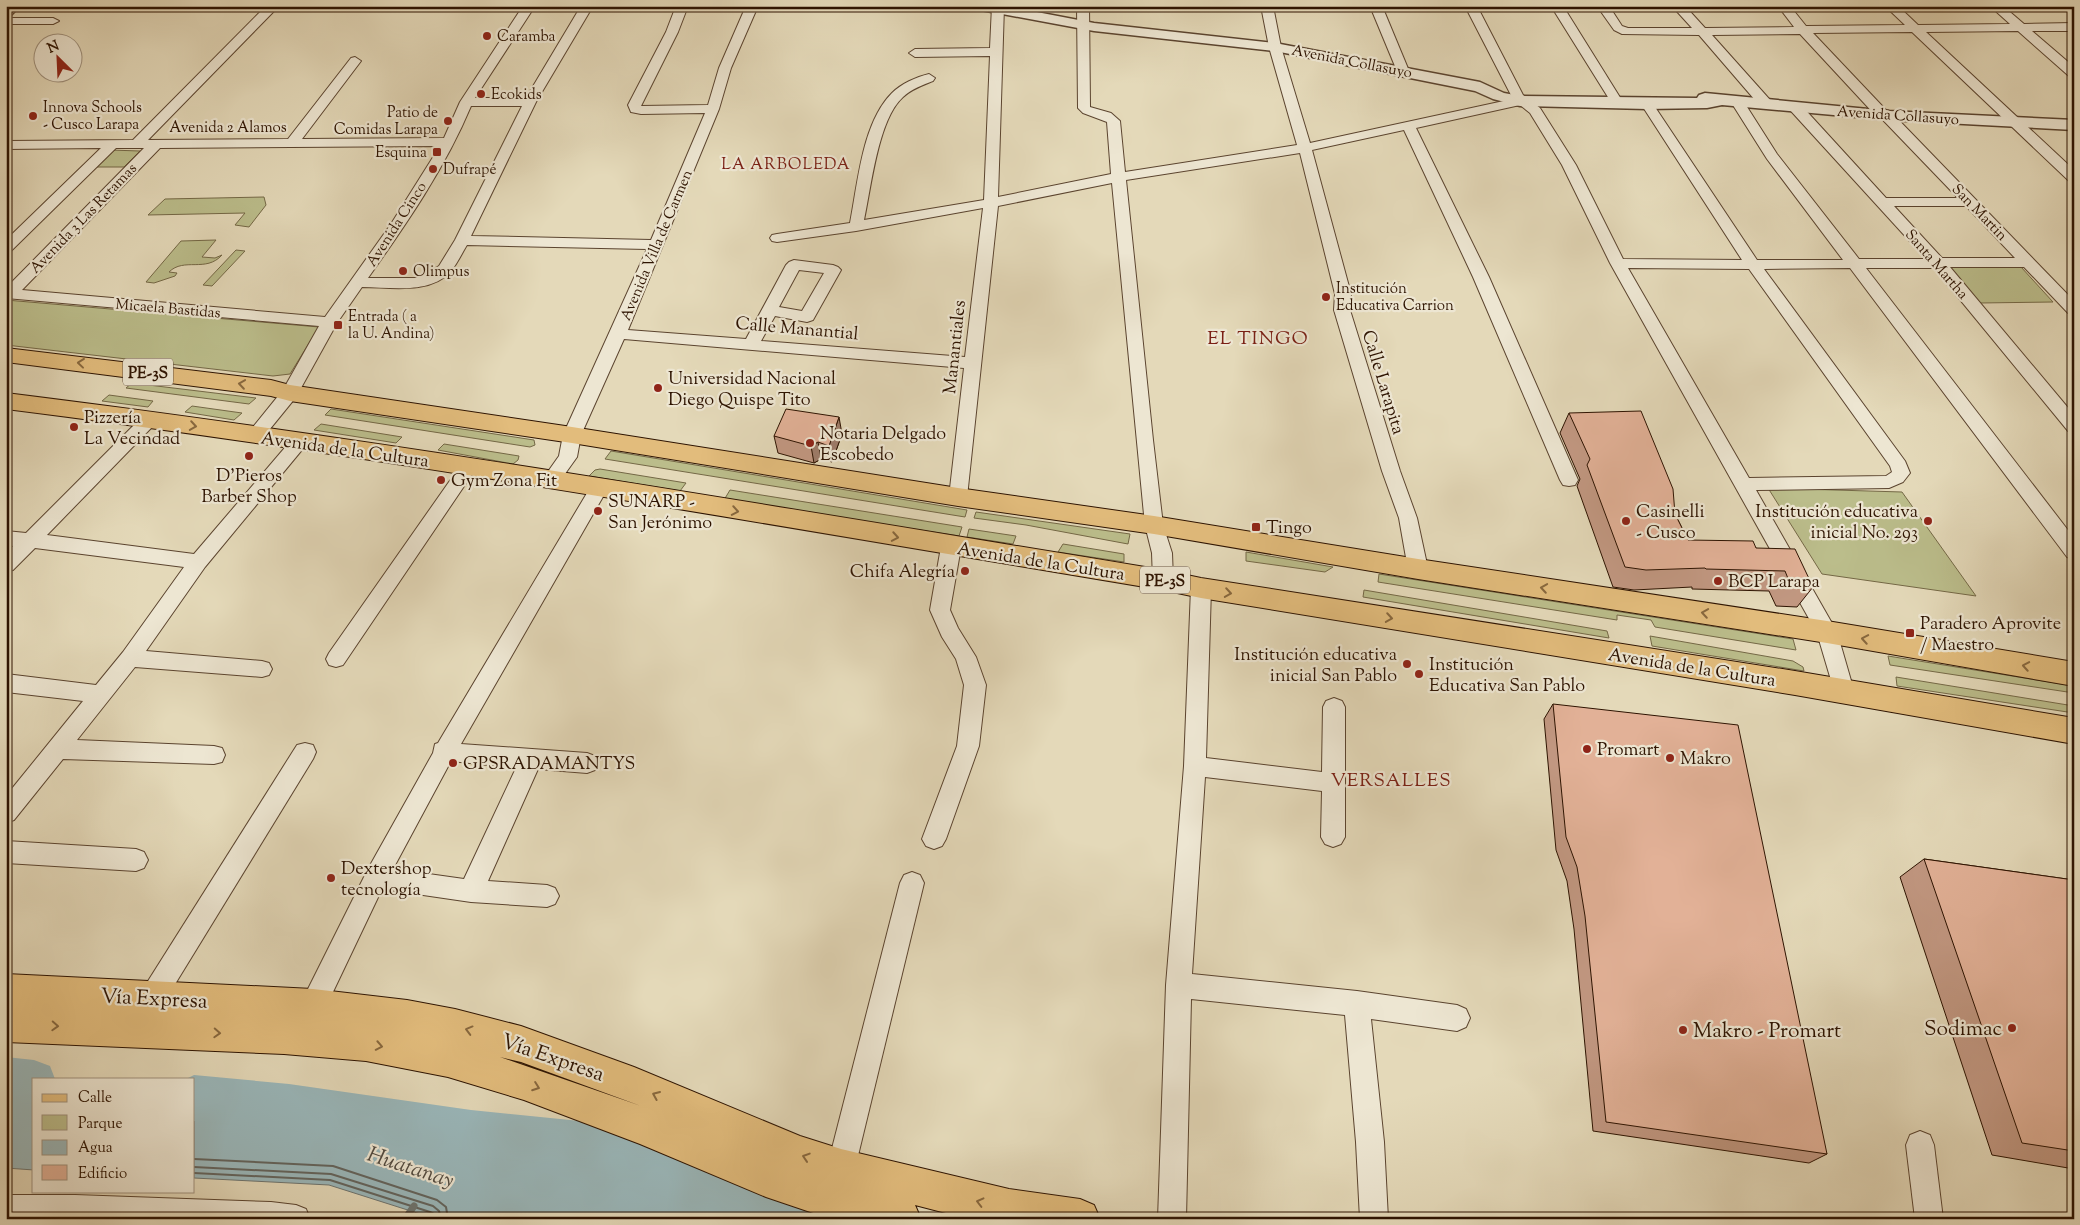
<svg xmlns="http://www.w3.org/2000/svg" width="2080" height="1225" font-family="'Sorts Mill Goudy',serif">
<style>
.green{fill:#bbbd8b;stroke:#746846}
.water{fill:#9ab7ba;stroke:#6e7570}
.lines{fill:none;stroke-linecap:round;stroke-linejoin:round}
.shore{stroke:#64655e;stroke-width:2}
.stream{stroke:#6e7570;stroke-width:7}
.river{fill:#9ab7ba;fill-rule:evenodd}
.minor-casing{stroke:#5b442f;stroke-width:2}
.tertiary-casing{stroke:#5b442f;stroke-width:3}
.primary-casing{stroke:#2d1301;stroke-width:2}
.trunk-casing{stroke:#2d1301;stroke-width:2}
.minor{fill:#ede6d2;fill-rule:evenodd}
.tertiary{fill:#ede6d2;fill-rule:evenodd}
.primary{fill:#e2bc7c;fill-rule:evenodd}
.trunk{fill:#e2bc7c;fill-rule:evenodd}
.wall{fill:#c29882;stroke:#2d1301}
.shaded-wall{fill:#9e7c6a;stroke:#2d1301}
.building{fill:#e2b197;stroke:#2d1301}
.oneway{stroke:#88683e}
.poi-dot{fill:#8f2418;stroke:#ede6d2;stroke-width:2}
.labels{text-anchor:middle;stroke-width:4.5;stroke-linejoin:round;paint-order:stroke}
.far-poi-label{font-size:15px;fill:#2d1301;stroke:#ede6d2;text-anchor:start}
.far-street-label{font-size:15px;fill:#2d1301;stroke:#ede6d2}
.far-neighbourhood-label{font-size:16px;letter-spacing:1px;fill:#7a1f14;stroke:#ede6d2}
.shield{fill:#ede6d2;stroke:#675240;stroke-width:1}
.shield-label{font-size:16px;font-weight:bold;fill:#2d1301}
.street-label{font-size:18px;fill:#2d1301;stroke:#ede6d2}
.poi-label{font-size:18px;fill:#2d1301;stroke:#ede6d2;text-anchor:start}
.neighbourhood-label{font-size:19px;letter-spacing:1px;fill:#7a1f14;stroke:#ede6d2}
.near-street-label{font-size:21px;fill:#2d1301;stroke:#ede6d2}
.near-poi-label{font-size:21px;fill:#2d1301;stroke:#ede6d2;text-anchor:end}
.near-water-label{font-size:22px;font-style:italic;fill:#534c42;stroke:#ede6d2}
</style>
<rect width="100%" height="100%" fill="#e4d9b9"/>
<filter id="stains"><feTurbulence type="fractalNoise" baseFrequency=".004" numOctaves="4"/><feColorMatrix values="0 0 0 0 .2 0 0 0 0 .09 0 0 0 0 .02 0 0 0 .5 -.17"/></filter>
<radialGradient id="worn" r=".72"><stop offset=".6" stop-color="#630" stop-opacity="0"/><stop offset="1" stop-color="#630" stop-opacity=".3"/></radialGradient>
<!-- green -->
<g class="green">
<polygon points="110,150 140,151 124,167 93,167"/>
<polygon points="264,197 266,205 249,227 235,225 245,213 148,215 165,199"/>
<path d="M216,240L202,257L215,258L222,255C206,273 184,257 169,272L177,273L175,276L154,283L146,282L181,241Z"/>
<polygon points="236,250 245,251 212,286 203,285"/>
<polygon points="1948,267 2021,267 2053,302 1980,303"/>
<polygon points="6,300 319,327 290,374 273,376 6,345"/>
<polygon points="132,383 256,398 249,404 126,388"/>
<polygon points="109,395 153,401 148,407 102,401"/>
<polygon points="192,406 242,413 234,420 185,412"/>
<polygon points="331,409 534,440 535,445 530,447 325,415"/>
<polygon points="321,424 402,437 396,443 314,430"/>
<polygon points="444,444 519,456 518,460 513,464 438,450"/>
<polygon points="611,451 967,510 965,517 605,459"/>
<polygon points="600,469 686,483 680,491 589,476 595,470"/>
<polygon points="1768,488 1902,492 1976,596 1822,574"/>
<polygon points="730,490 962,527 959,536 724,500"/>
<polygon points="976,512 1130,534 1128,544 1026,525 974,518"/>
<polygon points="969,529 1016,536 1013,544 967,537"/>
<polygon points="1063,544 1124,554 1124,562 1058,552"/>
<polygon points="1246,552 1333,567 1325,572 1246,561"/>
<polygon points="1379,574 1793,639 1796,650 1655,627 1651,620 1617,615 1617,620 1378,582"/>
<polygon points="1364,590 1607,631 1609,638 1363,597"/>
<polygon points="1650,636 1793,661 1803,667 1804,671 1652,646"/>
<polygon points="1888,656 2074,686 2074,693 1890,665"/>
<polygon points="1896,677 2074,706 2074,713 1897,686"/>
</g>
<!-- water -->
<g class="water">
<polygon points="6,1079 34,1082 34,1170 6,1168"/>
<polygon points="194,1098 289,1107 471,1133 590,1145 728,1198 790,1219 436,1219 329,1185 194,1178"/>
</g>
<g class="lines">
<!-- shore -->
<g class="shore">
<polyline points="194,1103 289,1112 470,1138 589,1150 774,1219"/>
<polyline points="194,1110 288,1119 469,1144 587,1156 755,1219"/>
<polyline points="194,1117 287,1126 469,1152 586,1164 731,1219"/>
<polyline points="194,1159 333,1166 437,1200 446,1207 448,1219"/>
<polyline points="194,1167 331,1174 433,1206 439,1211 441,1219"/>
<polyline points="194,1173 330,1180 430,1212 434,1214 434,1219"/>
</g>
<!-- stream -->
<polyline class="stream" points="405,1219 414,1206"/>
<!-- river -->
<g class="river">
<polygon points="6,1057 34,1060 50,1066 55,1079 34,1079 34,1104 6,1101"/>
<polygon points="194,1075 289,1084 471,1110 590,1122 807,1202 814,1219 720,1219 590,1168 471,1156 289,1130 194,1121 194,1079 186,1079"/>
</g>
<defs>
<g id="minor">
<path d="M266,6H279L148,140L288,139L351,58L355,57L361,61L302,139L444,138L460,102L523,6H535L475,98H526L581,6H593L536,102L471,236L651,240L705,113L641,114L631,112L628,105L666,32L676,6H688L678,32L641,106L708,105L719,68L746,6H758L731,68L719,109L628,330L746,339L786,265L789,262L794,260L833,265L838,267L841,270L813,320L807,322L775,316L761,341L965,357L983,208L856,231L777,242L772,241L770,238L772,235L777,234L850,223C858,183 862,123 892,93C901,84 916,77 929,74L935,78L933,81C923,85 911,89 903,97C878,119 871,188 864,220L984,200L990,56L915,57L909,53L915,49L990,48L992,6H1004L998,197L1111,174L1107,122L1083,113L1078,108L1077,6H1089L1090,107L1111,113L1120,121L1125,172L1297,145L1269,47L1261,6H1273L1281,47L1310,143L1513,99L1465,6H1477L1523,95L1540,108L1576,165L1623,259L1742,260L1641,104L1647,100L1653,104L1757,260H1843L1767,159L1731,102L1732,99H1742L1777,154L1859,259H1926L1790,110L1789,107L1790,104H1800L1886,198H1958L1881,118L1877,117L1800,34L1712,35L1771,101L1772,104L1771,107H1761L1699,35L1622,34L1614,30L1597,6H1609L1622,26L1628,28H1692L1672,6H1685L1705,28L1794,27L1778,6H1790L1806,26L1905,25L1885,6H1898L1918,25L2010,24L1990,6H2003L2024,24L2074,23V31H2032L2074,67V78L2070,77L2018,31L1926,32L2074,170V182L2069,181L1912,32L1813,33L1886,110L1890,111L2074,301V315L2068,313L2024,267H1950L2074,415V433L2068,431L1934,268H1866L2074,538V559L2067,557L1850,268L1764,269L1905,461L1910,473L1903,482L1889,488L1756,490L1837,632L1854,691L1850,697L1843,700L1836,697L1817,633L1610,263L1562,165L1530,113L1520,105L1416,128L1489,277L1578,480L1575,485L1569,486L1563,485L1560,480L1473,277L1404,130L1312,150L1351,294L1350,310L1400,471L1417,518L1428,569L1425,574L1418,576L1411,574L1408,569L1399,518L1382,471L1334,310L1335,294L1300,153L1126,180L1153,440L1163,525L1172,553L1173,580L1170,585L1163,587L1156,585L1153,580L1152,553L1145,525L1112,183L998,206L967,497L964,502L958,504L952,502L949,497L964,368L624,339L581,435L577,457L557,485L551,486L545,485L542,480L559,456L563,435L647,249L467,245C462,253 457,264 451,271C430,295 390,287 362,287L337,323L296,397L261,440L255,442L249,440L246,436L249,432L283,390L319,326L6,298V288L144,148H116L11,251L6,252V240L101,148L6,149V141L133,140ZM471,106H522L455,240L439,266L418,278H368C407,223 445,168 471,106ZM440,146L391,224L325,317L22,290L160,148ZM1894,206H1966L2015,258H1942ZM1628,268L1749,269L1890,466L1892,472L1886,476L1749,478ZM799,270L824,273L802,311L779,307Z"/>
<polygon points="1370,6 1382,6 1409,71 1407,74 1403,75 1397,71"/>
<polygon points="1551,6 1563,6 1621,99 1619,102 1611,102"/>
<polygon points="6,18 53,18 59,21 53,24 6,24"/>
<polygon points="150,413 156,415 159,419 156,423 47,535 194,554 294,437 300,435 306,437 309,441 306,445 205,567 146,651 262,661 269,663 272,669 269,675 262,677 135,667 77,740 214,746 222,748 225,755 222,762 214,764 63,759 14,820 6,823 6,796 83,701 6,692 6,674 96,685 123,652 184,567 35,548 13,570 6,572 6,553 13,546 6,545 6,531 26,533 144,415"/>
<polygon points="469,460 475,462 478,466 475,470 343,665 336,667 329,665 326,659 329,653 463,462"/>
<path d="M599,482L605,483L608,488L461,744L587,753L595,756L598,763L595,770L587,773L538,769L488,881L547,885L555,888L559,896L555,904L547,907L471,902L382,889L322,1015L313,1019L304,1015L300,1006L304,997L368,869L433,753L435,744L438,743L593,483ZM451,761L516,768L464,879L393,869Z"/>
<polygon points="951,540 958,542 961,547 950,610 958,628 976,657 986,685 979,746 946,839 942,846 934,849 926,846 922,839 957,746 964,685 956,659 942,637 930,610 941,547 944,542"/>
<polygon points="1201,580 1208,583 1211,588 1206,758 1322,772 1323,707 1326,701 1334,698 1342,701 1345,707 1345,837 1341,844 1333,847 1325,844 1321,837 1322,791 1205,777 1192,974 1357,991 1457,1005 1466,1009 1470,1018 1466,1027 1457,1031 1371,1019 1384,1142 1388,1219 1360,1219 1356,1142 1345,1015 1191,999 1186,1219 1158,1219 1166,985 1184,766 1191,588 1194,583"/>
<polygon points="305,743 313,745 316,752 313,759 161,1007 152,1011 143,1007 139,998 143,989 297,745"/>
<polygon points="6,841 136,849 144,852 148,860 144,868 136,871 6,863"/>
<polygon points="912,872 920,875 924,883 855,1168 851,1178 841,1182 831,1178 827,1168 900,883 904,875"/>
<polygon points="1920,1131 1930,1135 1934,1145 1943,1219 1915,1219 1906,1145 1910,1135"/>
<polygon points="6,1195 75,1195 271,1202 296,1205 306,1209 310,1219 6,1219"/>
</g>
<g id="tertiary">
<polygon points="6,6 20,6 11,15 6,16"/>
<polygon points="974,6 1005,6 1094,23 1275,43 1480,82 1504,93 1520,96 1697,98 1699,95 1705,93 1889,111 2074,120 2074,130 1889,120 1722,105 1707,108 1647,109 1520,106 1493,99 1475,91 1275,51 1094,31 981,10"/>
</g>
<path id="primary" d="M6,974L313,989L407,1000L455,1009L521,1026L634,1067L800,1136L841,1149L1009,1189L1080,1199L1094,1205L1100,1219H969L915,1205L921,1219L828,1218L766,1197L640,1144L524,1100L448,1077L366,1061L284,1054L6,1042ZM500,1057L521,1062L641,1106Z"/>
<g id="trunk">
<polygon points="6,348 271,380 290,385 572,427 958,488 1154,516 1418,559 1827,621 2074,662 2074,686 1827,643 1418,579 1154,534 958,506 572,443 290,401 271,396 6,362"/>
<path d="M6,393C393,441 778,507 1163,570L1201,578L1795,671L2074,718V744L1795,695L1201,598L1163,590C778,526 394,458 6,409Z"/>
</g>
</defs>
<!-- minor casing -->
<use href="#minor" class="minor-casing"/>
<!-- tertiary casing -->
<use href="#tertiary" class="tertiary-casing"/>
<!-- primary casing -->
<use href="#primary" class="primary-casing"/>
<!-- trunk casing -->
<use href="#trunk" class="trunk-casing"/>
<!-- minor -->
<use href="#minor" class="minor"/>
<!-- tertiary -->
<use href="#tertiary" class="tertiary"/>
<!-- primary -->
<use href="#primary" class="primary"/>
<!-- trunk -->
<use href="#trunk" class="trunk"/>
</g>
<!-- wall -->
<g class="wall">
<polygon points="1569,413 1675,514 1688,540 1756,548 1813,587 1797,607 1776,606 1769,591 1692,589 1692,587 1634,590 1613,587 1577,486 1580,479 1560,433"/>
<polygon points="842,434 832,462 821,459 814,463 778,453 774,436"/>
<polygon points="1553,704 1827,1154 1809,1163 1593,1131 1574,929 1567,881 1556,850 1544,719"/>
<polygon points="1924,859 2074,880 2074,1169 1992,1155 1900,877"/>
</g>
<!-- shaded-wall -->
<g class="shaded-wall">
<polygon points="839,417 842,434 832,462 829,446"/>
<polygon points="818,442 821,459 814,463 811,446"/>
</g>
<!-- building -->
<g class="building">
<polygon points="786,409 839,417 829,446 818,442 811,446 774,436"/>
<polygon points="1641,411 1673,489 1675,514 1688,540 1753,541 1756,548 1795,549 1813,587 1791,586 1785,571 1706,569 1705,568 1646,570 1625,567 1587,465 1590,459 1569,413"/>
<polygon points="1553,704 1738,725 1827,1154 1606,1122 1585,916 1577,867 1566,837"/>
<polygon points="1924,859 2074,880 2074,1151 2022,1143"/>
</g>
<!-- one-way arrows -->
<defs><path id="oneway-chevron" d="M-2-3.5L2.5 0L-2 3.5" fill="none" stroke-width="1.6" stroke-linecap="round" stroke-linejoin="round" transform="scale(1.25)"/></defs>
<g class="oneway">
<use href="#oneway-chevron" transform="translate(81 363) rotate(-174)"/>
<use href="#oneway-chevron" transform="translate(242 384) rotate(-172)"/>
<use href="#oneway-chevron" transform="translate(193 426) rotate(9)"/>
<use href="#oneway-chevron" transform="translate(735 511) rotate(10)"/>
<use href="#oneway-chevron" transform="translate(895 537) rotate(10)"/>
<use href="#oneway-chevron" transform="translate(1544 588) rotate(-171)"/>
<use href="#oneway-chevron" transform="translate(1228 593) rotate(9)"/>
<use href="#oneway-chevron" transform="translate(1705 613) rotate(-171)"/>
<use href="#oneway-chevron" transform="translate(1389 618) rotate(9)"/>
<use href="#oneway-chevron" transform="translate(1865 639) rotate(-170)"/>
<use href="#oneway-chevron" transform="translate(2026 666) rotate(-170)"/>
<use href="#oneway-chevron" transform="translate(55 1026) rotate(3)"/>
<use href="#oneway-chevron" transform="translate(469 1030) rotate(-165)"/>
<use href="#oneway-chevron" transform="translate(217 1033) rotate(3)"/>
<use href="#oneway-chevron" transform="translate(379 1046) rotate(11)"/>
<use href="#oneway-chevron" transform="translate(536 1087) rotate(20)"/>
<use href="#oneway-chevron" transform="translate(656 1095) rotate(-157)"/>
<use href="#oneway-chevron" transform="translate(806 1157) rotate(-162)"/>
<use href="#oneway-chevron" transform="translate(980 1202) rotate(-166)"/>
</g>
<!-- markers -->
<g class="poi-dot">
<circle cx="487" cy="36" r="5"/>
<circle cx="481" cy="94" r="5"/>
<circle cx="33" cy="116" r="5"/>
<circle cx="448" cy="121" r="5"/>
<rect x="432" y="147" width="10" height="10" rx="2.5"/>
<circle cx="433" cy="169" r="5"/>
<circle cx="403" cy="271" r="5"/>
<circle cx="1326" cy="297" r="5"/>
<rect x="333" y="320" width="10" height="10" rx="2.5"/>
<circle cx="658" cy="388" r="5"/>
<circle cx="74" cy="427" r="5"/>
<circle cx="810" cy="443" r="5"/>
<circle cx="249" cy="456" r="5"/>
<circle cx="441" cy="480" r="5"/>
<circle cx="598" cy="511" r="5"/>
<circle cx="1626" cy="521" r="5"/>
<circle cx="1928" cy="521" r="5"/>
<rect x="1251" y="522" width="10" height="10" rx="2.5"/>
<circle cx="965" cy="571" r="5"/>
<circle cx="1718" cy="581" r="5"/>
<rect x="1905" y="628" width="10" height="10" rx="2.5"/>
<circle cx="1407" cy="664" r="5"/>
<circle cx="1419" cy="674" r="5"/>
<circle cx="1587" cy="749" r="5"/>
<circle cx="1670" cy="758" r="5"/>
<circle cx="453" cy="763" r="5"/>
<circle cx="331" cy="878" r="5"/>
<circle cx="2012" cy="1028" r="5"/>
<circle cx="1683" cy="1030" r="5"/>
</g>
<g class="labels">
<!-- far-poi labels -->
<g class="far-poi-label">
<text x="497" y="41">Caramba</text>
<text x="491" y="99">Ecokids</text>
<text x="43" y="112">Innova Schools<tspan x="43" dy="17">- Cusco Larapa</tspan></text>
<text x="438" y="117" text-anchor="end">Patio de<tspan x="438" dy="17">Comidas Larapa</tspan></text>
<text x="427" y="157" text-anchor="end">Esquina</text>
<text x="443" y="174">Dufrapé</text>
<text x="413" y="276">Olimpus</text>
<text x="1336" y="293">Institución<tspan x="1336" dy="17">Educativa Carrion</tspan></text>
<text x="348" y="321">Entrada ( a<tspan x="348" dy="17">la U. Andina)</tspan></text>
</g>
<!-- far-street labels -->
<g class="far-street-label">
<text transform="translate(1352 61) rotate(11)" y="5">Avenida Collasuyo</text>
<text transform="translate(1898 115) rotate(4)" y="5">Avenida Collasuyo</text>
<text x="228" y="132">Avenida 2 Alamos</text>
<text transform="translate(1980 212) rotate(46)" y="5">San Martin</text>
<text transform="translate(83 218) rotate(-46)" y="5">Avenida 3 Las Retamas</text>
<text transform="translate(396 224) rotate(-57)" y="5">Avenida Cinco</text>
<text transform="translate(656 245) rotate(-67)" y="5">Avenida Villa de Carmen</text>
<text transform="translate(1937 264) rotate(49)" y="5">Santa Martha</text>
<text transform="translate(168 308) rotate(5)" y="5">Micaela Bastidas</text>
</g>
<!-- far-neighbourhood labels -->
<g class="far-neighbourhood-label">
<text x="786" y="169">LA ARBOLEDA</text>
</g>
<!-- shield labels -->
<g class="shield">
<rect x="123" y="358.5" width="50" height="27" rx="4"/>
<rect x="1140" y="566.5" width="50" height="27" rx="4"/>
</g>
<g class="shield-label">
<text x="148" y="378">PE-3S</text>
<text x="1165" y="586">PE-3S</text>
</g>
<!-- street labels -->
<g class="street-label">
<text transform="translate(797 328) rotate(5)" y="6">Calle Manantial</text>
<text transform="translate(954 347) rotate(-84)" y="6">Manantiales</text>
<text transform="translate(1384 382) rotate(73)" y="6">Calle Larapita</text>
<text transform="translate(345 449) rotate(8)" y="6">Avenida de la Cultura</text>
<text transform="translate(1041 561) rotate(9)" y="6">Avenida de la Cultura</text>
<text transform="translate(1692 667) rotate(9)" y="6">Avenida de la Cultura</text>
</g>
<!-- poi labels -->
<g class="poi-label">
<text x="668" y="384">Universidad Nacional<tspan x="668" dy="21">Diego Quispe Tito</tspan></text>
<text x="84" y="423">Pizzería<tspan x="84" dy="21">La Vecindad</tspan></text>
<text x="820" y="439">Notaria Delgado<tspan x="820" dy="21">Escobedo</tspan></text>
<text x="249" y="481" text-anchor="middle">D'Pieros<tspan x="249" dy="21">Barber Shop</tspan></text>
<text x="451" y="486">Gym Zona Fit</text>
<text x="608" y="507">SUNARP -<tspan x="608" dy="21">San Jerónimo</tspan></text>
<text x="1636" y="517">Casinelli<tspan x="1636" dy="21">- Cusco</tspan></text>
<text x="1918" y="517" text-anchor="end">Institución educativa<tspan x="1918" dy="21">inicial No. 293</tspan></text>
<text x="1266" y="533">Tingo</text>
<text x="955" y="577" text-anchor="end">Chifa Alegría</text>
<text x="1728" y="587">BCP Larapa</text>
<text x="1920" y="629">Paradero Aprovite<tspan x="1920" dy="21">/ Maestro</tspan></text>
<text x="1397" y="660" text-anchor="end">Institución educativa<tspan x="1397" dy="21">inicial San Pablo</tspan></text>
<text x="1429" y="670">Institución<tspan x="1429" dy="21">Educativa San Pablo</tspan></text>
<text x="1597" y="755">Promart</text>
<text x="1680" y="764">Makro</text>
<text x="463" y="769">GPSRADAMANTYS</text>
<text x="341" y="874">Dextershop<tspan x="341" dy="21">tecnología</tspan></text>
</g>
<!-- neighbourhood labels -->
<g class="neighbourhood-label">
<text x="1258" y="344">EL TINGO</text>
<text x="1391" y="786">VERSALLES</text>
</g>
<!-- near-street labels -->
<g class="near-street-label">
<text transform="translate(154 998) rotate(3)" y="7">Vía Expresa</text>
<text transform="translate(553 1057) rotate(19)" y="7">Vía Expresa</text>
</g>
<!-- near-poi labels -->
<g class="near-poi-label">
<text x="2002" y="1035">Sodimac</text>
<text x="1693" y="1037" text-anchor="start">Makro - Promart</text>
</g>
<!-- near-water labels -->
<g class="near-water-label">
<text transform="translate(411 1166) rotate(18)" y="8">Huatanay</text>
</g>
</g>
<!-- margin -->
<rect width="2080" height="1225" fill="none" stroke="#e4d9b9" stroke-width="25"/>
<rect x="8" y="8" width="2065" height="1210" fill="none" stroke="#2d1301" stroke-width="2.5"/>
<rect x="12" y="12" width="2055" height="1200" fill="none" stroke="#2d1301"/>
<!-- legend -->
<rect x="32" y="1078" width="162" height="115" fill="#ede6d2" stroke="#a0927e"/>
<rect x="42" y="1094" width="25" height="8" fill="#e2bc7c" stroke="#a0927e"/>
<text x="78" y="1102" font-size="15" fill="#2d1301">Calle</text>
<rect x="42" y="1115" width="25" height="15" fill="#bbbd8b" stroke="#a0927e"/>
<text x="78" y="1128" font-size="15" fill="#2d1301">Parque</text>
<rect x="42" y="1140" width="25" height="15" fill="#9ab7ba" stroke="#a0927e"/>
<text x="78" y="1152" font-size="15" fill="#2d1301">Agua</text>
<rect x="42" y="1165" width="25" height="15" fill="#e2b197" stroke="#a0927e"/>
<text x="78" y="1178" font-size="15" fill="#2d1301">Edificio</text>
<!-- north arrow -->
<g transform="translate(58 58) rotate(336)"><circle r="24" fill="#ede6d2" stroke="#a0927e"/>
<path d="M0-4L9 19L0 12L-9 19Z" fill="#8f2418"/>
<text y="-8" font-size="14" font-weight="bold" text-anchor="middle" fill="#2d1301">N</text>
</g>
<rect width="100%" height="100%" filter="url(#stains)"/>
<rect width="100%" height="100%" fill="url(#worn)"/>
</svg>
